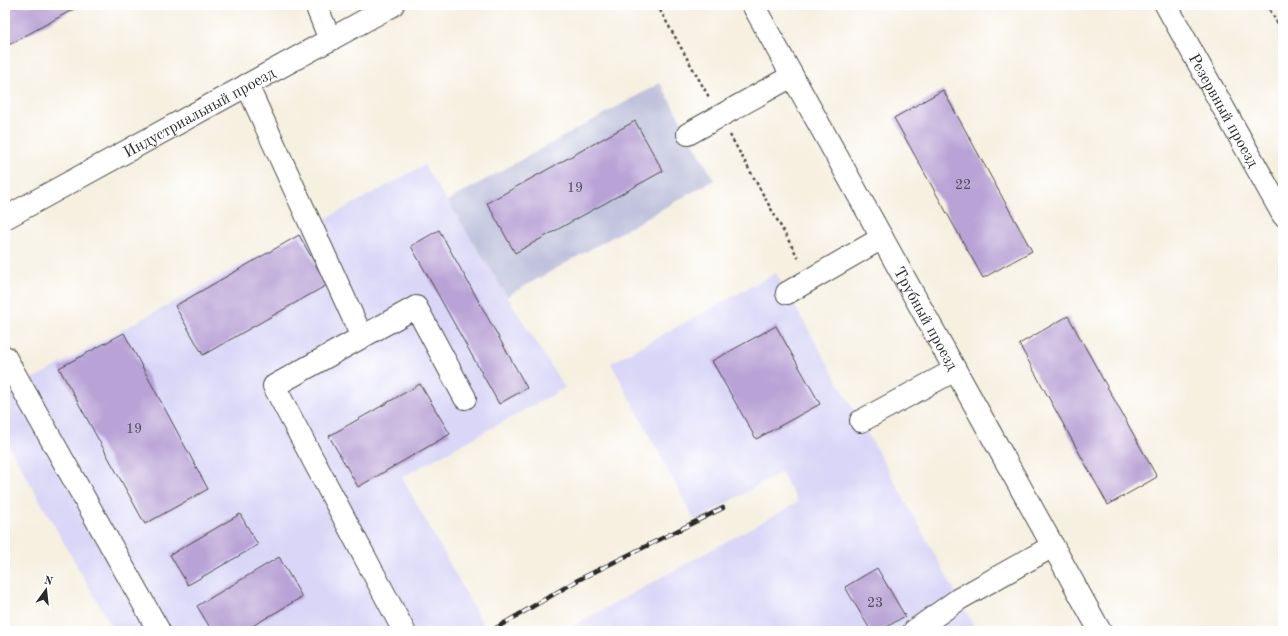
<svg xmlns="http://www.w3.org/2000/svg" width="1288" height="636" font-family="'Old Standard TT',serif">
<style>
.built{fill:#d9d6f7}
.industrial{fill:#c0c2dd}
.building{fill:#b9a2d5}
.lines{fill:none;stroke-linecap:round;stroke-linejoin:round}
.minor-casing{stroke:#494946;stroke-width:24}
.path{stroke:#494946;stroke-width:2.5;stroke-dasharray:3 3;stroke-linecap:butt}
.minor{stroke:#fff;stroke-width:22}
.rail-casing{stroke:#2b2b2b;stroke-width:4.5}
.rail{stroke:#fff;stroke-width:3;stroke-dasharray:9;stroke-linecap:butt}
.labels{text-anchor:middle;stroke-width:4;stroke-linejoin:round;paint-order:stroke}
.number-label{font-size:14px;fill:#4e4956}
.street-label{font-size:16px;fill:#2b2b2b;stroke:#fff}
</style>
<rect width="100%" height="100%" fill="#fff"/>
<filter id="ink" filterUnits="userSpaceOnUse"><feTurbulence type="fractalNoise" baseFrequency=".025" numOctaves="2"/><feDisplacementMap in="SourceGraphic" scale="8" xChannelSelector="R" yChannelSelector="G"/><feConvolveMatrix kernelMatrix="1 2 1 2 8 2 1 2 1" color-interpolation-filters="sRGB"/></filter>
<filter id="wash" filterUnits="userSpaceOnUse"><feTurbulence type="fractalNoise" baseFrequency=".012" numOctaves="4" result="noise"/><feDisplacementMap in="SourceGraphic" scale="16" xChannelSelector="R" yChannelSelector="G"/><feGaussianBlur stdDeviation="0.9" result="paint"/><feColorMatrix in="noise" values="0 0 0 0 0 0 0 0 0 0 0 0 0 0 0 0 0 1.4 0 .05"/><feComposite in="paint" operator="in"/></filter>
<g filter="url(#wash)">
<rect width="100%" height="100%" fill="#f6f0e1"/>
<!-- built -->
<g class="built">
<polygon points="424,165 565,388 402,477 485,628 480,631 114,631 5,439 5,394"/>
<polygon points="776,273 882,459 977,631 564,631 798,502 781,472 695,521 611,363"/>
</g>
<!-- industrial -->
<polygon class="industrial" points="660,83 714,180 507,296 447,201"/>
<g id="blocks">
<!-- building -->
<g class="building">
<polygon points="5,5 81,5 5,47"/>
<polygon points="943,90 1032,251 983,278 894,118"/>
<polygon points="635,121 663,171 515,253 487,203"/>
<polygon points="439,230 527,388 499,404 411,246"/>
<polygon points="299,235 327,285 203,355 175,306"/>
<polygon points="1068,316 1157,477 1108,505 1019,344"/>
<polygon points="776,326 820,404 756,439 712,361"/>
<polygon points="124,333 208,489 145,524 59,368"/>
<polygon points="420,384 450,434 358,487 329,436"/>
<polygon points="240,514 258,545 188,585 170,555"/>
<polygon points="279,557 302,597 244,631 212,631 197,606"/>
<polygon points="877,568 905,616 880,631 871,631 845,587"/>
</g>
</g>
</g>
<g filter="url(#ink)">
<use href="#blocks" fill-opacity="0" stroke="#494946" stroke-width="1"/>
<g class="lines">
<defs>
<g id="minor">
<polyline points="316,5 330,40"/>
<path id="s1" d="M753,5L1100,631"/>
<path id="s2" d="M1166,5L1283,215"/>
<polyline points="247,85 362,337 416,307 465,398"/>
<polyline points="688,134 792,76"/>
<path id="s3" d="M5,218L393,5"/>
<polyline points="787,293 882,238"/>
<polyline points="362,337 274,386 404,631"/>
<polyline points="5,357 159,631"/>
<polyline points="861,421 955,370"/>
<polyline points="914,631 959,599 1053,546"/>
</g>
</defs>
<!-- minor casing -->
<use href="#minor" class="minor-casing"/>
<!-- path -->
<g class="path">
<polyline points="657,5 710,99"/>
<polyline points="1267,5 1283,33"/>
<polyline points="730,135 800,261"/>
</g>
<!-- minor -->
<use href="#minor" class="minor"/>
<defs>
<polyline id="rail" points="491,631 578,580 723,508"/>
</defs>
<!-- rail casing -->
<use href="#rail" class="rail-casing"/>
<!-- rail -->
<use href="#rail" class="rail"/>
</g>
</g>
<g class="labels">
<!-- number labels -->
<g class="number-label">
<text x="963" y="189">22</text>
<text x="575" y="192">19</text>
<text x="134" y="433">19</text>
<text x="875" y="607">23</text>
</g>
<!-- street labels -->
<g class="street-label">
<text dy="6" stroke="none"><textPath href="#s2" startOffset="120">Резервный проезд</textPath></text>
<text dy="6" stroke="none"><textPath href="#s3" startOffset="221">Индустриальный проезд</textPath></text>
<text dy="6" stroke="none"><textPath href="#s1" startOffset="358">Трубный проезд</textPath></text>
</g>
</g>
<!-- margin -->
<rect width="1288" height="636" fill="none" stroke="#fff" stroke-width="20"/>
<!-- north arrow -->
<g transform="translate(46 590) rotate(15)" stroke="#ffffff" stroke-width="3" paint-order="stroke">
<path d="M0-3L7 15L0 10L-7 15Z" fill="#2b2b2b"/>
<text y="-6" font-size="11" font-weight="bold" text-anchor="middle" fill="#2b2b2b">N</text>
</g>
</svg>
